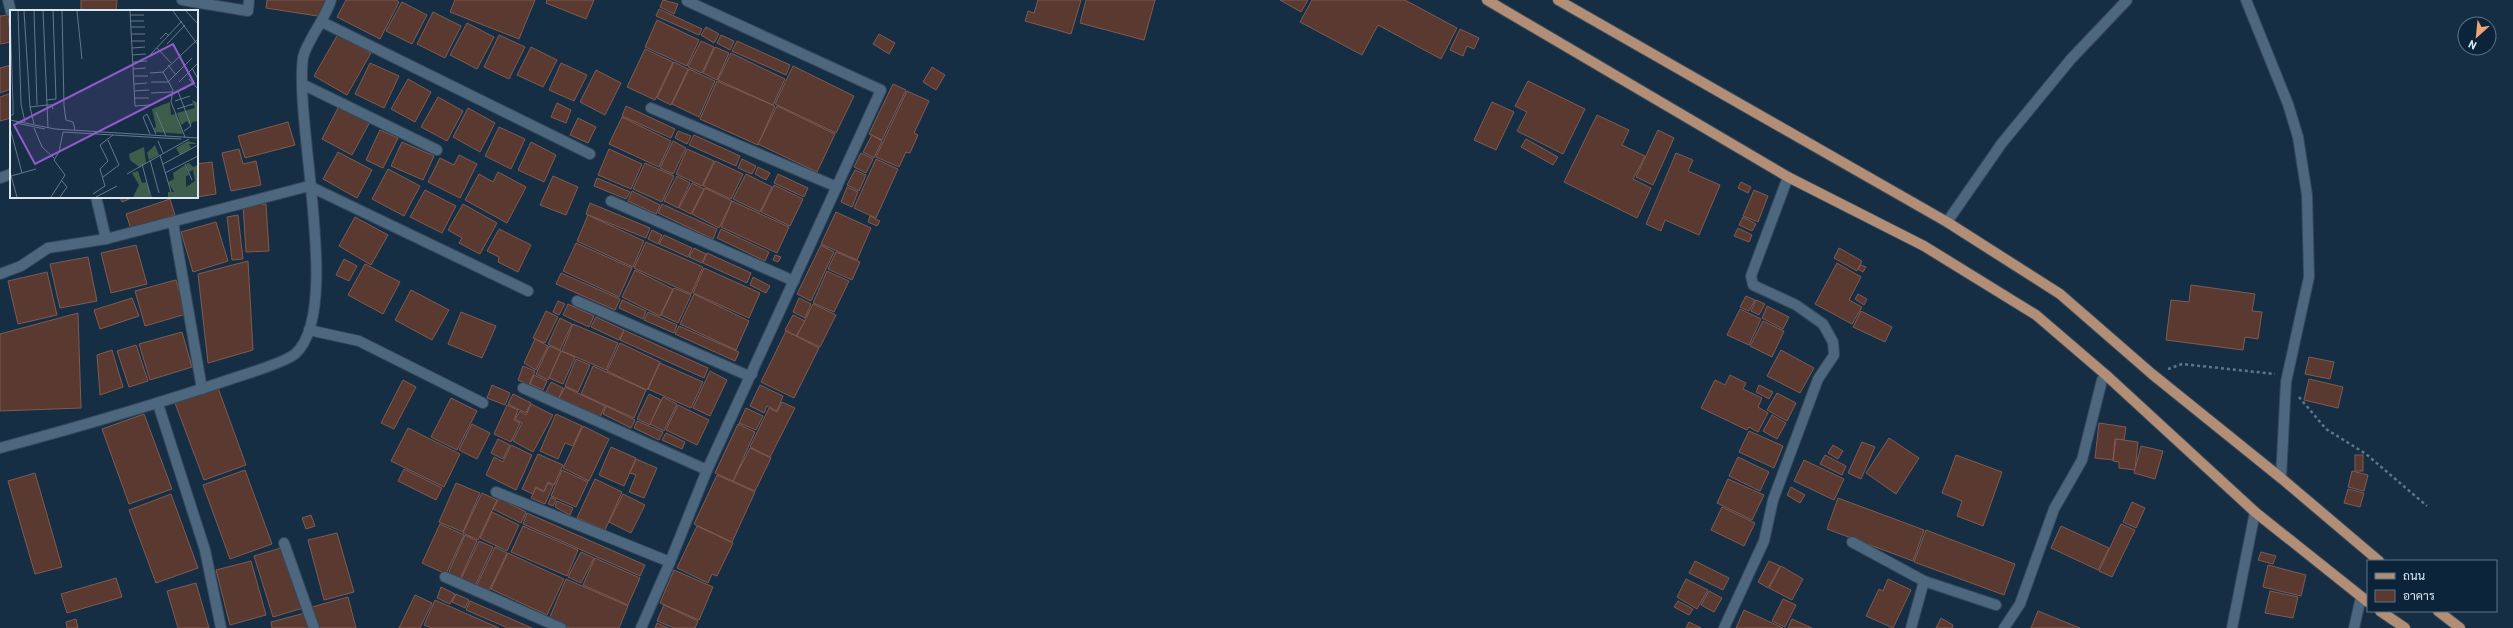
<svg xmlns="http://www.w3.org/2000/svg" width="2513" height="628" font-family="Barlow,Sarabun,sans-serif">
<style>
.building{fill:#593930;stroke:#7f5b52}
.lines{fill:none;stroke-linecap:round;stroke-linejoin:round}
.minor-casing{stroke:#35485a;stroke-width:12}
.major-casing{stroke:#35485a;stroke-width:12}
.path{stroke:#617588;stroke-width:2.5;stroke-dasharray:3 3;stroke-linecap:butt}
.minor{stroke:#4d677f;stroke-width:10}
.major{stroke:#b18e75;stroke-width:10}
.inset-road{fill:none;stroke:#64788b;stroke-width:1}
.view{fill:#925bcc;fill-opacity:0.15;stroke:#925bcc;stroke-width:2}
.inset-edge{fill:none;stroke:#d9e7f5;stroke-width:2}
</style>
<rect width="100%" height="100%" fill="#162e44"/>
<!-- building -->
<g class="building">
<polygon points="81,0 117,0 116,11 81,11"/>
<polygon points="267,0 327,0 324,17 266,8"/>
<polygon points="346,0 396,0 399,2 380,39 337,17"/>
<polygon points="455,0 535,0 519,39 450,12"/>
<polygon points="547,0 594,0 586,19 546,3"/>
<polygon points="663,0 678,4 674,14 660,7"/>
<polygon points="1038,0 1081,0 1071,34 1025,21 1028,11 1034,13"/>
<polygon points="1086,0 1155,0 1144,40 1080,23"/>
<polygon points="1280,0 1308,0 1301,12"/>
<polygon points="1312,0 1405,0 1457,28 1441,59 1378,25 1362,55 1300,22"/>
<polygon points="402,2 427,15 412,44 386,31"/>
<polygon points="659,9 702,29 699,35 656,16"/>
<polygon points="433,12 461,26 445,58 417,44"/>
<polygon points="8,15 11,42 0,44 0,16"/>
<polygon points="657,20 699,40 687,66 645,47"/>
<polygon points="467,23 494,37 477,69 450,55"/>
<polygon points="706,27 719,34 714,43 701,35"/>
<polygon points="1460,29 1479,38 1474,49 1467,46 1463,56 1450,50"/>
<polygon points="338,34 371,53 347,95 314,76"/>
<polygon points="879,34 895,43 889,54 873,44"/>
<polygon points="499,35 525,47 509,79 484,67"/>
<polygon points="721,35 734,41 730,50 717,43"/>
<polygon points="701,41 714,47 702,73 688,67"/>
<polygon points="737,41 790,65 786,75 732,51"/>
<polygon points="531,47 557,60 543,87 517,75"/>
<polygon points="715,47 729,53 717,80 703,73"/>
<polygon points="645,49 673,62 655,100 627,87"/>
<polygon points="731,53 785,79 773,105 718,80"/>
<rect x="197" y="57" width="1" height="33"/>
<polygon points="674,62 688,69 671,105 657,98"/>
<polygon points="370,63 399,76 384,108 355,94"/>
<polygon points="561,63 587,75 574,101 549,90"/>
<polygon points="11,65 11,89 0,93 0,68"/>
<polygon points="793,66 854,96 836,133 775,104"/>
<polygon points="932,67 945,75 936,90 923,82"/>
<polygon points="689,69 715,81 699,117 672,104"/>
<polygon points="596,70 621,83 605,115 580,102"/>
<polygon points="408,79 431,92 415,122 391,109"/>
<polygon points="717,81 775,106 758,145 700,119"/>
<polygon points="1528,81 1585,109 1563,154 1517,131 1527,112 1515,106"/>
<polygon points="893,84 906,90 882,140 869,134"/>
<polygon points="907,91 929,101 914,133 918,135 910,153 906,152 899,167 876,157"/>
<polygon points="11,93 11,118 0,121 0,97"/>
<polygon points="438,97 463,111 447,141 421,127"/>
<polygon points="1492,102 1514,112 1496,150 1474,140"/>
<polygon points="557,103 571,110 566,123 551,117"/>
<polygon points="340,104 371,120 352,155 322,139"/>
<polygon points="626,106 675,129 671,138 622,116"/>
<polygon points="777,106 835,134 817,172 758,144"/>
<polygon points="468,108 495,123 480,152 453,137"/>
<polygon points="1597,115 1629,130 1622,145 1645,156 1633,179 1651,188 1637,218 1564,182"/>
<polygon points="622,117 671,141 659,167 609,144"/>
<polygon points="578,118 596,127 588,143 570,135"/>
<polygon points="288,122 295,145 245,158 238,136"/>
<polygon points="499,127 525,139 511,169 485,156"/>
<polygon points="380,130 398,138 383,168 366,160"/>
<polygon points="1658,130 1674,138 1653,185 1636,177"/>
<polygon points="678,131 691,136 687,144 675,138"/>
<polygon points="694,135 740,156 736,166 689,145"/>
<polygon points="872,135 882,141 874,158 863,152"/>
<polygon points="1526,139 1558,157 1553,165 1521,147"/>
<polygon points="673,141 686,148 673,174 660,168"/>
<polygon points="402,142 434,156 423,180 391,166"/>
<polygon points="531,142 556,155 544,182 518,170"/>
<polygon points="239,149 243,164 256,161 261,185 231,191 222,153"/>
<polygon points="609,149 642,164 631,189 598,175"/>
<polygon points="687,149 714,161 702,186 676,174"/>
<polygon points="338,152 372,170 357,198 323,179"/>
<polygon points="861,153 873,159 866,173 854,167"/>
<polygon points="1676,153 1693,160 1688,171 1720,185 1699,235 1665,220 1661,231 1646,224"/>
<polygon points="459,155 477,164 460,198 428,182 440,158 454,165"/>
<polygon points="742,159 756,166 752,174 738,168"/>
<polygon points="876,159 898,169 876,218 854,208"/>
<polygon points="715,161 743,174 731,199 703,186"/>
<polygon points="212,162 216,194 197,197 197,164"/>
<polygon points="645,163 674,176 662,202 633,189"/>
<polygon points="758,167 770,173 766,180 755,174"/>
<polygon points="388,169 420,186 404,216 372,199"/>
<polygon points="855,170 866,175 859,191 847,185"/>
<polygon points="498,172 526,187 507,223 465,200 479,174 493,182"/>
<polygon points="746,174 772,187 760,212 733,199"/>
<polygon points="778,174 808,188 804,197 774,183"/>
<polygon points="553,176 578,187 566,215 540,205"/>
<polygon points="677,176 690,183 678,208 664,201"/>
<polygon points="597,178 630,192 626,199 594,186"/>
<polygon points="1741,182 1751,187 1748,193 1738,188"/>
<polygon points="692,183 704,189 691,214 679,208"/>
<polygon points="774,185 803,199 790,226 761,212"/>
<polygon points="847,187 858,192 852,207 841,202"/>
<polygon points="705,188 732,201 719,228 692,214"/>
<polygon points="425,190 456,206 442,233 410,217"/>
<polygon points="1754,190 1768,196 1758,222 1743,216"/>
<polygon points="632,191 660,205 656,214 628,201"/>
<polygon points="120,197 134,197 122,202"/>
<polygon points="170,199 175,215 131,229 126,214"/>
<polygon points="732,201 789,227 777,253 721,227"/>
<polygon points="590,203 650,228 646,238 586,214"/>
<polygon points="266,204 269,251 246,252 243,205"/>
<polygon points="463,204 497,223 480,254 459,243 462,238 448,230"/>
<polygon points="662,204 717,229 713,239 658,213"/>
<polygon points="836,212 871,228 857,260 821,244"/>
<polygon points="238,215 243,259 232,260 227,217"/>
<polygon points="588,215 644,241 633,267 577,241"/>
<polygon points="870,216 880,221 877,226 868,222"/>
<polygon points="355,217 388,235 371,265 339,246"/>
<polygon points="1743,217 1756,224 1752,231 1739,225"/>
<polygon points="216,222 228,261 193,272 181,232"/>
<polygon points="1738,228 1752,235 1749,242 1734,236"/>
<polygon points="499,229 531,245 518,272 498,262 499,257 487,251"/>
<polygon points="721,229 769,252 765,261 717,238"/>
<polygon points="652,230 662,235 658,244 648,239"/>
<polygon points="664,235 692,248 688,257 659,244"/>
<polygon points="646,242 703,267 691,294 634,268"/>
<polygon points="576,243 632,268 619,297 563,271"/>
<polygon points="136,245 147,284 111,293 101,253"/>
<polygon points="821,245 834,252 811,301 797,294"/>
<polygon points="694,248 706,254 702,263 689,257"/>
<polygon points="1839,248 1862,261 1857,271 1834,258"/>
<polygon points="836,252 860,262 852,280 828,269"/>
<polygon points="707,253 751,273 747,283 703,263"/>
<polygon points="775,255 781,257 778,262 773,260"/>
<polygon points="88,257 97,301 60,308 50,264"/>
<polygon points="344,259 357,266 349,281 336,275"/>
<polygon points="248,261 253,350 208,363 198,274"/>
<polygon points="1837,263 1861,277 1849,300 1862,307 1852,324 1815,304"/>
<polygon points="365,264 400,282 383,314 348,295"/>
<polygon points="1861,265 1866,267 1863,272 1858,269"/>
<polygon points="704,268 760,293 749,318 693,293"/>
<polygon points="635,270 673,289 660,316 622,297"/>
<polygon points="827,271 849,281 834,312 813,303"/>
<polygon points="47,272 57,315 18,324 8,281"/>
<polygon points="561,273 620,299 615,310 556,284"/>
<polygon points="753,277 770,286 766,293 750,285"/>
<polygon points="176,280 186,314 145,326 135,291"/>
<polygon points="2191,285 2255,294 2252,311 2262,312 2258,339 2245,337 2243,350 2166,340 2171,300 2189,302"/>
<polygon points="674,288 691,295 678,323 661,315"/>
<polygon points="411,290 449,310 432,340 395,320"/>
<polygon points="694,294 749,321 736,350 680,324"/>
<polygon points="1858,294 1867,299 1864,305 1855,299"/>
<polygon points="1746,296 1755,300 1749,311 1740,307"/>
<polygon points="132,298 139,316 100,329 94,310"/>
<polygon points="799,298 811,304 805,318 793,312"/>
<polygon points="622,300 646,311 643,319 619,308"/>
<polygon points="1756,300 1765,304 1759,315 1751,311"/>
<polygon points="558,301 565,304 559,315 553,312"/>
<polygon points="568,304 594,316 589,327 563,315"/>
<polygon points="813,304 836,315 820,347 797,336"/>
<polygon points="1767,306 1789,317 1783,329 1762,318"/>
<polygon points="1740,309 1761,319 1749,345 1727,335"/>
<polygon points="546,311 558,317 545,343 533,338"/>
<polygon points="1861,311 1892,327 1885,342 1853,327"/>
<polygon points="461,312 496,326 482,358 448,344"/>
<polygon points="648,312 677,325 674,333 644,320"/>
<polygon points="78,313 81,408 0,411 0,334"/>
<polygon points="793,315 805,321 796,336 785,330"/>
<polygon points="596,317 624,330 619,340 591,327"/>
<polygon points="560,318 572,324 560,350 548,344"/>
<polygon points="1763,321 1784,331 1772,357 1750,346"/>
<polygon points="573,324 618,343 606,370 562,351"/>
<polygon points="679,326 739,352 735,361 675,334"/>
<polygon points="624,330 708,368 704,378 620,340"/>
<polygon points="786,331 819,348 794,398 761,382"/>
<polygon points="182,332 192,367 150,380 139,344"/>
<polygon points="535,339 548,346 536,370 524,363"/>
<polygon points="620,343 660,362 647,390 607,371"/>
<polygon points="136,345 148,381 129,387 117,351"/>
<polygon points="549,346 561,351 548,380 536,374"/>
<polygon points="112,350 123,387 100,395 97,355"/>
<polygon points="1781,350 1814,368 1800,393 1767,376"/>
<polygon points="561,351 575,357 563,384 549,378"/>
<polygon points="2309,357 2334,362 2330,379 2305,374"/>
<polygon points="576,359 590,365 578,392 565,386"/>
<polygon points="660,363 703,382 691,408 648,389"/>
<polygon points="523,366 535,371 529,385 518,380"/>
<polygon points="593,366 646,390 634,418 581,394"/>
<polygon points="710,371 727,380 710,416 693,408"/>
<polygon points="534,375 547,381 543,390 530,384"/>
<polygon points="1730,375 1746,383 1743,389 1762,398 1758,407 1768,413 1758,432 1749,427 1747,430 1701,408 1715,380 1725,385"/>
<polygon points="2309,379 2343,387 2338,408 2304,400"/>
<polygon points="403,380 416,387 394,429 381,423"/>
<polygon points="551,382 563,388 559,398 546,392"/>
<polygon points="492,385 510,393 505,405 487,398"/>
<polygon points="760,385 783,396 777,411 767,406 764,413 750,406"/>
<polygon points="1759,385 1773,392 1769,399 1756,392"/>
<polygon points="565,387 605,406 600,417 559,398"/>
<polygon points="218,388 246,465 204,480 175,403"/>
<polygon points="1777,393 1796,403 1787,421 1767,410"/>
<polygon points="513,394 531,403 526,413 508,404"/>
<polygon points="649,394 661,400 650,425 637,419"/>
<polygon points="663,397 677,404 664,431 650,424"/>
<polygon points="451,398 477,411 457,450 431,437"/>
<polygon points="782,402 795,408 770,457 750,447 769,408 777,412"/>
<polygon points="531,404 553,415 533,452 513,441 522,423 515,419 520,411 526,415"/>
<polygon points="507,405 518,410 514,420 520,423 511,442 494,434"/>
<polygon points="678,405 709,420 697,445 666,430"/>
<polygon points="606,406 635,420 631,428 603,414"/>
<polygon points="746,408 763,416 756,430 739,423"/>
<polygon points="144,414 172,489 129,504 102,429"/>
<polygon points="556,414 582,426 573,446 565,443 558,459 540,451"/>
<polygon points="1772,415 1786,423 1777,439 1763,431"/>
<polygon points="637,421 663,432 659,440 634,428"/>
<polygon points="2099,423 2126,427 2124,440 2115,439 2113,460 2095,458"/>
<polygon points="472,424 490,433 477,459 459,450"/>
<polygon points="738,424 755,432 733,481 715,473"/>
<polygon points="583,426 609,439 589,481 563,468"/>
<polygon points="408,428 460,454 444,487 391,461"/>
<polygon points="1749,431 1783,446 1774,468 1739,452"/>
<polygon points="666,433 685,442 682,449 662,440"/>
<polygon points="1889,438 1919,458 1896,494 1866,473"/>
<polygon points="498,439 510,445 503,459 491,453"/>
<polygon points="2116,439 2138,442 2135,470 2119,468 2119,462 2113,461"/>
<polygon points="1862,442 1875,447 1861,479 1848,473"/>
<polygon points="511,445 532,455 516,490 486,475 494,457 503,462"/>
<polygon points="1833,445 1843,451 1838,459 1828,453"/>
<polygon points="2141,446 2163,451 2155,479 2134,473"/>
<polygon points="611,447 636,458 624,486 599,475"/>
<polygon points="750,448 771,458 755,491 733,481"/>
<polygon points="538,454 563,465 554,485 548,482 544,491 536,487 533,494 522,489"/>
<polygon points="1825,455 1846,466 1842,475 1820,464"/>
<polygon points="1956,455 2002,472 1983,526 1957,516 1962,501 1942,493"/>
<rect x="2355" y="455" width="8" height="16"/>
<polygon points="1738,457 1769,472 1760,491 1729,476"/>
<polygon points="636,459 657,468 644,498 629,492 636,475 630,473"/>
<polygon points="1804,460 1844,479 1834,500 1794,481"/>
<polygon points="404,469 442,488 436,500 398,481"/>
<polygon points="245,470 272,544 230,559 203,485"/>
<polygon points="562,470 588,482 576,507 551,496"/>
<polygon points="2352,471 2368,475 2364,491 2348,487"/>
<polygon points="35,473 62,567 35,574 8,481"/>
<polygon points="717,475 755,492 732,542 694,524"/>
<polygon points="595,479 622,492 605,530 577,518"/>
<polygon points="1728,479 1764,495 1752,520 1717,503"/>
<polygon points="456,483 480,493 463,532 439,522"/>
<polygon points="548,483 553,486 545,504 531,498 536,488 544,492"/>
<polygon points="1791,487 1805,495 1800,503 1787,495"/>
<polygon points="2348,489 2364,493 2360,507 2344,503"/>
<polygon points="482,493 497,500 478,540 463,533"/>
<polygon points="171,494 198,568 156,583 129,510"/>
<polygon points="623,494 645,505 631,533 609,522"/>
<polygon points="551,497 556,500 553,506 548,504"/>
<polygon points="499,498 526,512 521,523 493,509"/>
<polygon points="1838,498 1924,530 1913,561 1827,529"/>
<polygon points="557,501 573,508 570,515 555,507"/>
<polygon points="2132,502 2145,508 2136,528 2123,522"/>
<polygon points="1722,507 1755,523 1744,546 1711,530"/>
<polygon points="492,512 519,525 507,551 480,538"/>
<polygon points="527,513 645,565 640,576 523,524"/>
<polygon points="311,515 315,526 306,529 302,518"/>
<polygon points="440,524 464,535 446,574 422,563"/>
<polygon points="2121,524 2135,530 2112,577 2099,571"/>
<polygon points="523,526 578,550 567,576 511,552"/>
<polygon points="697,526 733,543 717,576 712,574 708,583 677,568"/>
<polygon points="2061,526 2109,548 2098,570 2051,548"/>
<polygon points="1926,530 2015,564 2004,595 1914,562"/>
<polygon points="337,533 354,592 324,600 308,540"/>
<polygon points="465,535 477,541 460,579 448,574"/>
<polygon points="479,541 493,547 475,586 461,579"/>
<polygon points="284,547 303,608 273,617 254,556"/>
<polygon points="495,547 507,553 489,591 477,585"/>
<polygon points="581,552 594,558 581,583 568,577"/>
<polygon points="2261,552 2276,556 2273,564 2258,560"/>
<polygon points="508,553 564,579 547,615 491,589"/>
<polygon points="595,558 640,578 628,605 583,585"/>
<polygon points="251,561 266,615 230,625 216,570"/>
<polygon points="1695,561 1729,578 1723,590 1689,573"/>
<polygon points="1769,561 1780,566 1768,588 1758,582"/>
<polygon points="2268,565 2306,575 2301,596 2263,587"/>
<polygon points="1781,566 1803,579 1792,600 1769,588"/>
<polygon points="674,570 713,587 699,620 660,603"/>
<polygon points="116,578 122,597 67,613 61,594"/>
<polygon points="566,579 628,606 619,628 569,628 549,619"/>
<polygon points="1686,579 1708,590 1697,609 1677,597"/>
<polygon points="1888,579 1911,590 1893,628 1866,616 1879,589 1883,591"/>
<polygon points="196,583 209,628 178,628 167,591"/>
<polygon points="441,587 455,594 450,604 437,598"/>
<polygon points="1709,591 1722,598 1714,612 1701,605"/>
<polygon points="2270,591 2298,597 2293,618 2265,613"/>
<polygon points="456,594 469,600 465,608 452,602"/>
<polygon points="415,595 432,603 420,628 399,628"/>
<polygon points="348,597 356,628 318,628 312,607"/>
<polygon points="1783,599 1796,605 1785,627 1772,621"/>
<polygon points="435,600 499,628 431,628 424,625"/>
<polygon points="470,601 532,628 508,628 466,610"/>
<polygon points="1678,601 1693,609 1689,615 1674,607"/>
<polygon points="664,605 698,621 695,628 674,628 657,621"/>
<polygon points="1744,610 1783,628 1736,628"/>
<polygon points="2038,611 2080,628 2031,628"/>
<polygon points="305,613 310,628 272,628 271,622"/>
<polygon points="1941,618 1953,625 1952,628 1936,628"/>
<polygon points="76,619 78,628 67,628 66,622"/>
<polygon points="1792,619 1812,628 1788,628"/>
<polygon points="1689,622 1701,628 1686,628"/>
<polygon points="657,623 668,628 655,628"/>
</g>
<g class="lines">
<defs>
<g id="minor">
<polyline points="8,0 11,12"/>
<polyline points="182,0 248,11 249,0"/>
<polyline points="2246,0 2288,104 2298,137 2307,195 2309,277 2286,382 2281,478"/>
<polyline points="322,22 590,154"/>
<polyline points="302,84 437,150"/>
<polyline points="651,108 837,187"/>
<polyline points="0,178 11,174"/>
<polyline points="96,197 106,239"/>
<polyline points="611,201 794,281"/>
<polyline points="173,222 202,389"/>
<polyline points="1947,222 2002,143 2071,59 2127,0"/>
<polyline points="0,274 21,266 48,248 106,239 309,186 528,291"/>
<polyline points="577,301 749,376 752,374"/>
<polyline points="309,330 359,341 483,403"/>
<polyline points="523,388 707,470"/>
<polyline points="158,404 205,550 221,628"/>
<path d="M0,448C78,427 155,405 231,379C246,374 284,363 295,354C343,312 294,124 303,58C305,44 326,18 331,0"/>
<polyline points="496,492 670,562"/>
<polyline points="1852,542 1924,581 1996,605"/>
<polyline points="284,543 314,628"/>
<polyline points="445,577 561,628"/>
<polyline points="641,628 670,562 707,470 881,90 687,1"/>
<polyline points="1724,628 1764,541 1773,500 1818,379 1834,355 1833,342 1823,324 1796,305 1753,285 1751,276 1788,177"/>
<polyline points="1911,628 1924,581"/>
<polyline points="2004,628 2020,604 2054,509 2082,460 2102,380 2106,375"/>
<polyline points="2232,628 2255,512"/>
<polyline points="2354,628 2361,597"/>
</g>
<g id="major">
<polyline points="1487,0 1788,177 1924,246 2036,315 2106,375 2255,512 2368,602"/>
<polyline points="1558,0 1947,222 2060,294 2152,374 2281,478 2379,561"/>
<polyline points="2380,611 2405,628"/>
<polyline points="2438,611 2460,628"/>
</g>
</defs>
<!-- minor casing -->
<use href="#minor" class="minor-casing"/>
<!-- major casing -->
<use href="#major" class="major-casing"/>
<!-- path -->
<g class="path">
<polyline points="2168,369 2182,364 2275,374"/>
<polyline points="2299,397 2326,429 2366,454 2427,506"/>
</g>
<!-- minor -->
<use href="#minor" class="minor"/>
<!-- major -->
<use href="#major" class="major"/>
</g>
<!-- overview -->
<g transform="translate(10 10)">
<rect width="188" height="188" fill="#162e44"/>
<path d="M182,90L188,93V111L182,112L180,116L177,111L171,115L167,103L185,98ZM160,92L161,105L166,104L173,124L145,122L144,119L146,117L142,99ZM178,131L188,134H179L181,138L170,145L166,138ZM145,135L149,145L139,150L137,143ZM134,137L136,153L129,157L120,150L119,144ZM179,153L183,157L188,155V187H158V182H164L158,172L164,169L163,163L175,155L179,165L176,166V177L185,171L183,160L179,162L176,154ZM128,161L132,173L136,172L142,187H123L129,175L122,163Z" fill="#3e5e4b"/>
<path class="inset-road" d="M8,1L11,94L15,112M14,1L20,97M24,1L27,95M52,1L54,96L56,110L63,112L65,120M67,1L72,49M120,1L125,96L140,95M163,1L188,35M176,1L188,14M120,5H134M120,11H134M121,17H135M121,24H135M150,29L156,23L159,26M121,31H135M157,34L175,15M122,38L135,37M147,38L161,53M122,45L136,44M140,45L172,11M123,52L137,51M158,55L166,65M182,58L188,69M123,59L136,58M140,63L154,62M124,66H138M179,69L187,78M141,72H158L182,48M169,72L188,53M124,74L137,73M124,81L139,80M141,83L162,82M125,88H139M36,90L46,89L43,1M165,91L180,86M167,99L183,94M146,102L156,126M0,105H3V95L0,1M0,110L45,119L188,128M6,113L35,119M24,114L20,97L37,95L33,1M0,118L12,163M24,118L32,137L44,148M38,118L37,95H42L43,99M174,121L181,116L168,81L176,78M53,122L171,129M140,124L133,107L137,104L146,124M175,127L161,92L163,80L153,62L188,29M148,131L153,143M150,145L161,182M140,150L149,183M132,154L140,184M153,154L188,135M175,154L182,170M0,162L7,187M155,163L188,146M117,164L179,129M1,166L26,159M93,167L109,155L98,130M83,184L95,176L90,159L98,151L90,135L103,125M41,187L55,165L44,150L49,142L53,122M50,187L57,177L52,171M86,187L107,176"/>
<path class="view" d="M163,34L184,73L25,154L4,115Z"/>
<rect width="188" height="188" class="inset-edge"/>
</g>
<!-- legend -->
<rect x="2367" y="560" width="130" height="52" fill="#0c2439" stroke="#5e7284"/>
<rect x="2375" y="573" width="20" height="6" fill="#b18e75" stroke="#5e7284"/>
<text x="2403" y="580" font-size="12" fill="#d9e7f5">ถนน</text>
<rect x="2375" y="590" width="20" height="12" fill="#593930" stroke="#5e7284"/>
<text x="2403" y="600" font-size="12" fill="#d9e7f5">อาคาร</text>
<!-- north arrow -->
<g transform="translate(2477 36) rotate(207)"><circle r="19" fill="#0c2439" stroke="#5e7284"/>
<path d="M0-3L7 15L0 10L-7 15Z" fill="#efa376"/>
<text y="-6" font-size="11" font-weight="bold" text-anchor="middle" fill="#d9e7f5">N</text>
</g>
</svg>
